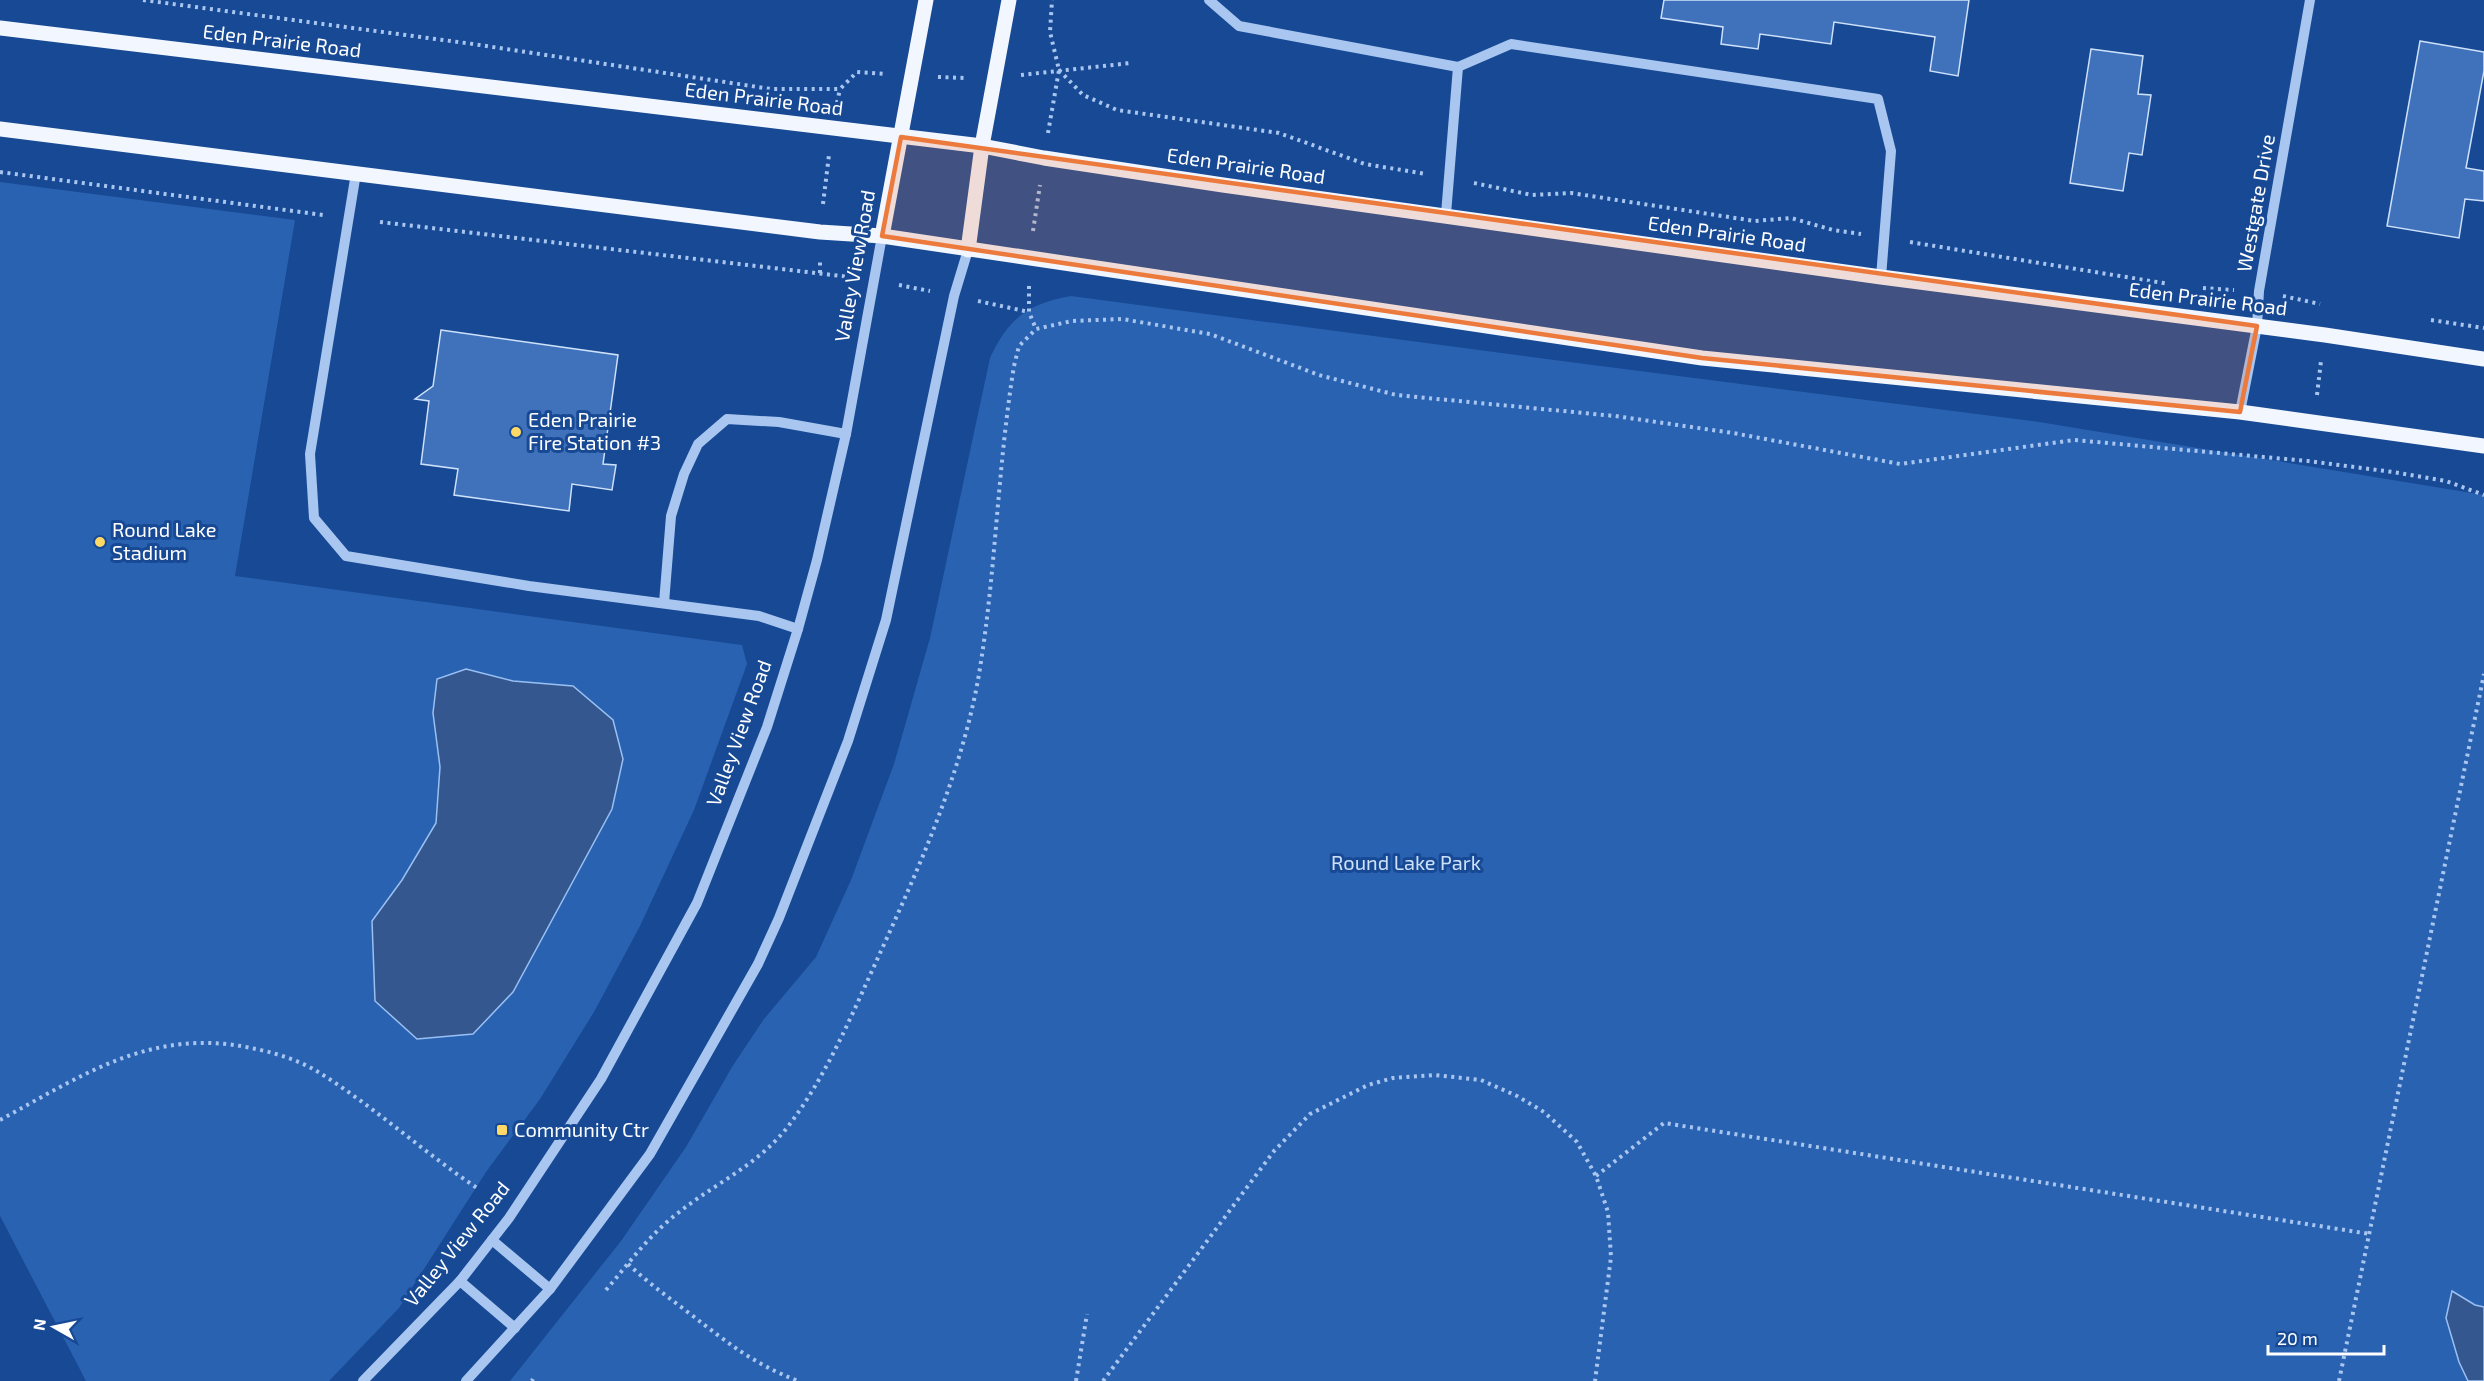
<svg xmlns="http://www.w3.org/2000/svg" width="2484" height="1381" font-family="'Exo 2',sans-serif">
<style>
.green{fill:#2a62b2}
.water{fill:#33578e;stroke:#9ac0f3;stroke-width:1.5}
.building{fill:#4072bb;stroke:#cee1fb;stroke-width:1.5}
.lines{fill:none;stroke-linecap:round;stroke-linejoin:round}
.path{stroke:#a8c6f0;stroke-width:4;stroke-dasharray:3 4.5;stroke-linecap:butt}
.minor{stroke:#a8c6f0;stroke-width:10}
.major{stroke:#f1f6ff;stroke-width:15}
.marked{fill:#ed7a3d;fill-opacity:0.2;stroke:#ed7a3d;stroke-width:4.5;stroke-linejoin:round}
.poi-dot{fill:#ffd967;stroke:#174994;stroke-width:2}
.labels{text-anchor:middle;stroke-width:6;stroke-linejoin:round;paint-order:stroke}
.street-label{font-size:20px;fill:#fff;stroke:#174994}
.poi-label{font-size:20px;fill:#fff;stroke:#174994;text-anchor:start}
.park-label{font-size:20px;fill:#cee1fb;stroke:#174994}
</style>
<rect width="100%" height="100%" fill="#174994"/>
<!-- green -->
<g class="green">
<polygon points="0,182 295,220 235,576 742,645 747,664 694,810 640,926 594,1012 540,1099 486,1172 399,1308 329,1381 86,1381 0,1216"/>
<path d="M1071,296L1554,360L2039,422L2484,495V1381H510L621,1241L686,1147L732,1067L764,1019L816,957L851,880L894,764L930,638L990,358C1009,318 1027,304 1071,296Z"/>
</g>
<!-- water -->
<g class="water">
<polygon points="466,669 513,681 573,686 613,720 623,759 612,809 513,992 473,1034 417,1039 375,1001 372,921 402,880 436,823 440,767 433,713 437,679"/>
<polygon points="2452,1291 2475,1305 2484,1307 2484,1381 2468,1381 2459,1362 2446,1318"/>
</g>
<!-- building -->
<g class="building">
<polygon points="1664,0 1969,0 1958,76 1930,71 1935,37 1834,22 1831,44 1760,34 1758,49 1721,44 1723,27 1661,18"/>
<polygon points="2420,41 2484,52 2484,71 2466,168 2484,171 2484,201 2465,199 2459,238 2387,226"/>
<polygon points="2091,49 2143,56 2138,94 2151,95 2142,155 2129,153 2123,191 2070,183"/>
<polygon points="441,330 618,355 603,464 616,465 612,490 572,484 569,511 454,495 458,469 421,464 429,401 415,399 433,386"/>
</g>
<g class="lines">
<!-- path -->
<g class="path">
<polyline points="143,0 473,44 771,89 840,89 857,72 885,74"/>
<polyline points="1059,70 1083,95 1117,110 1279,133 1365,164 1426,174"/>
<polyline points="1021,75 1131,63"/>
<polyline points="938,77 966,78"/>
<polyline points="837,103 840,89"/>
<polyline points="1048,133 1059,70 1050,32 1052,0"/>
<polyline points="0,172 323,215"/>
<polyline points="1474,183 1532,195 1571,193 1755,221 1791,218 1833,230 1861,234"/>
<polyline points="823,204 829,155"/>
<polyline points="380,222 850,277"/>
<polyline points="1033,231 1040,185"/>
<polyline points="1910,242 2169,284"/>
<polyline points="820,273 820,259"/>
<polyline points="899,285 930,291"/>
<polyline points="1029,286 1029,312 1036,329"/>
<polyline points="2203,288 2234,290"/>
<polyline points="2283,296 2320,304"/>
<polyline points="978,301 1029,312"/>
<polyline points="2431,320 2484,328"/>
<polyline points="2317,395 2321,361"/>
<path d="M0,1120C83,1075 152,1027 251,1048C272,1052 296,1059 315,1070C371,1104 422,1151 477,1188"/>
<polyline points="1596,1176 1664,1123 2370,1234"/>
<path d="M628,1264C647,1282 668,1297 689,1313C728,1343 752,1363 798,1381"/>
<path d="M606,1290C629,1263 650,1234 678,1213C714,1184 756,1166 786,1129C825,1079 850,1019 876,962C917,872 960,778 978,680C996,576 997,470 1014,366L1019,346L1036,329L1072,321L1122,319L1210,334L1319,375L1396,395L1615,416L1733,433L1900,464L2074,440L2308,461L2393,472L2446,481L2484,495"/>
<polyline points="532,1381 533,1379"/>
<polyline points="1076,1381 1087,1314"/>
<polyline points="1103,1381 1274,1151 1310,1114 1368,1085 1393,1078 1435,1075 1481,1080 1517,1096 1544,1112 1577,1142 1596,1176 1608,1212 1611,1257 1595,1381"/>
<polyline points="2339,1381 2484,674"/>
</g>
<!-- minor -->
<g class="minor">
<polyline points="1209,0 1239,26 1458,67 1511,44 1878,99 1891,151 1881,277"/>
<polyline points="356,173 310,454 314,518 346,556 529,586 759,616 798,629"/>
<polyline points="1446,214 1458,67"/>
<polyline points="2240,412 2257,326 2259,291 2310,0"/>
<polyline points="664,603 671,516 684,474 698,444 727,419 779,422 846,434"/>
<polyline points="492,1240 550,1289"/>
<polyline points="460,1281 515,1328"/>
<polyline points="363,1381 460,1281 509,1218 601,1079 697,903 767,727 798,629 817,560 846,434 882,236"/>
<polyline points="466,1381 550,1289 650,1154 758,964 779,918 848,741 886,620 954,296 968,250"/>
</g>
<!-- major -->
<g class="major">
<polyline points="0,28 982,146 1044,158 1223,185 1881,277 2325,335 2484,359"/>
<polyline points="0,129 820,232 882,236 1702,358 2240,412 2484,446"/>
<polyline points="882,236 926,0"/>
<polyline points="968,250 982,146 1009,0"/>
</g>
</g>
<!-- marked area -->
<path class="marked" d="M901,137L2257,326L2240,412L1702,358L882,236Z"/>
<!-- markers -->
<g class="poi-dot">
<circle cx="516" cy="432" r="6"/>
<circle cx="100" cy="542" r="6"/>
<rect x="496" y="1124" width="12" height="12" rx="3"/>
</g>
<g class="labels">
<!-- street labels -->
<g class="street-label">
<text transform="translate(282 41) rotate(7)" y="7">Eden Prairie Road</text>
<text transform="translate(764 99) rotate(7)" y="7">Eden Prairie Road</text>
<text transform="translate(1246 166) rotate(8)" y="7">Eden Prairie Road</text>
<text transform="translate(2256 203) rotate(-80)" y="7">Westgate Drive</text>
<text transform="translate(1727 234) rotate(8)" y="7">Eden Prairie Road</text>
<text transform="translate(855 266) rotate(-80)" y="7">Valley View Road</text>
<text transform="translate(2208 299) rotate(7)" y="7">Eden Prairie Road</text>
<text transform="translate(739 733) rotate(-70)" y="7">Valley View Road</text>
<text transform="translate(457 1244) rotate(-51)" y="7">Valley View Road</text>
</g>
<!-- poi labels -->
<g class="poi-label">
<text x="528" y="427">Eden Prairie<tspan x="528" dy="23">Fire Station #3</tspan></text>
<text x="112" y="537">Round Lake<tspan x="112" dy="23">Stadium</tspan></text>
<text x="514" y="1137">Community Ctr</text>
</g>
<!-- park labels -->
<g class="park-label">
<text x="1406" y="870">Round Lake Park</text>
</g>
</g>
<!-- north arrow -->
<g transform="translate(54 1327) rotate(279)" stroke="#174994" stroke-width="4.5" paint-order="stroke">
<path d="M0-4.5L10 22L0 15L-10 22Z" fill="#ffffff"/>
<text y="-9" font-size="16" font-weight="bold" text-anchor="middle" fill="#ffffff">N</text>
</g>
<!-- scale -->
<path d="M2268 1345v9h116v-9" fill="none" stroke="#ffffff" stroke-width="3"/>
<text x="2277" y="1345" font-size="18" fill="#ffffff" stroke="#174994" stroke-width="4.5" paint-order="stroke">20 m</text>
</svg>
